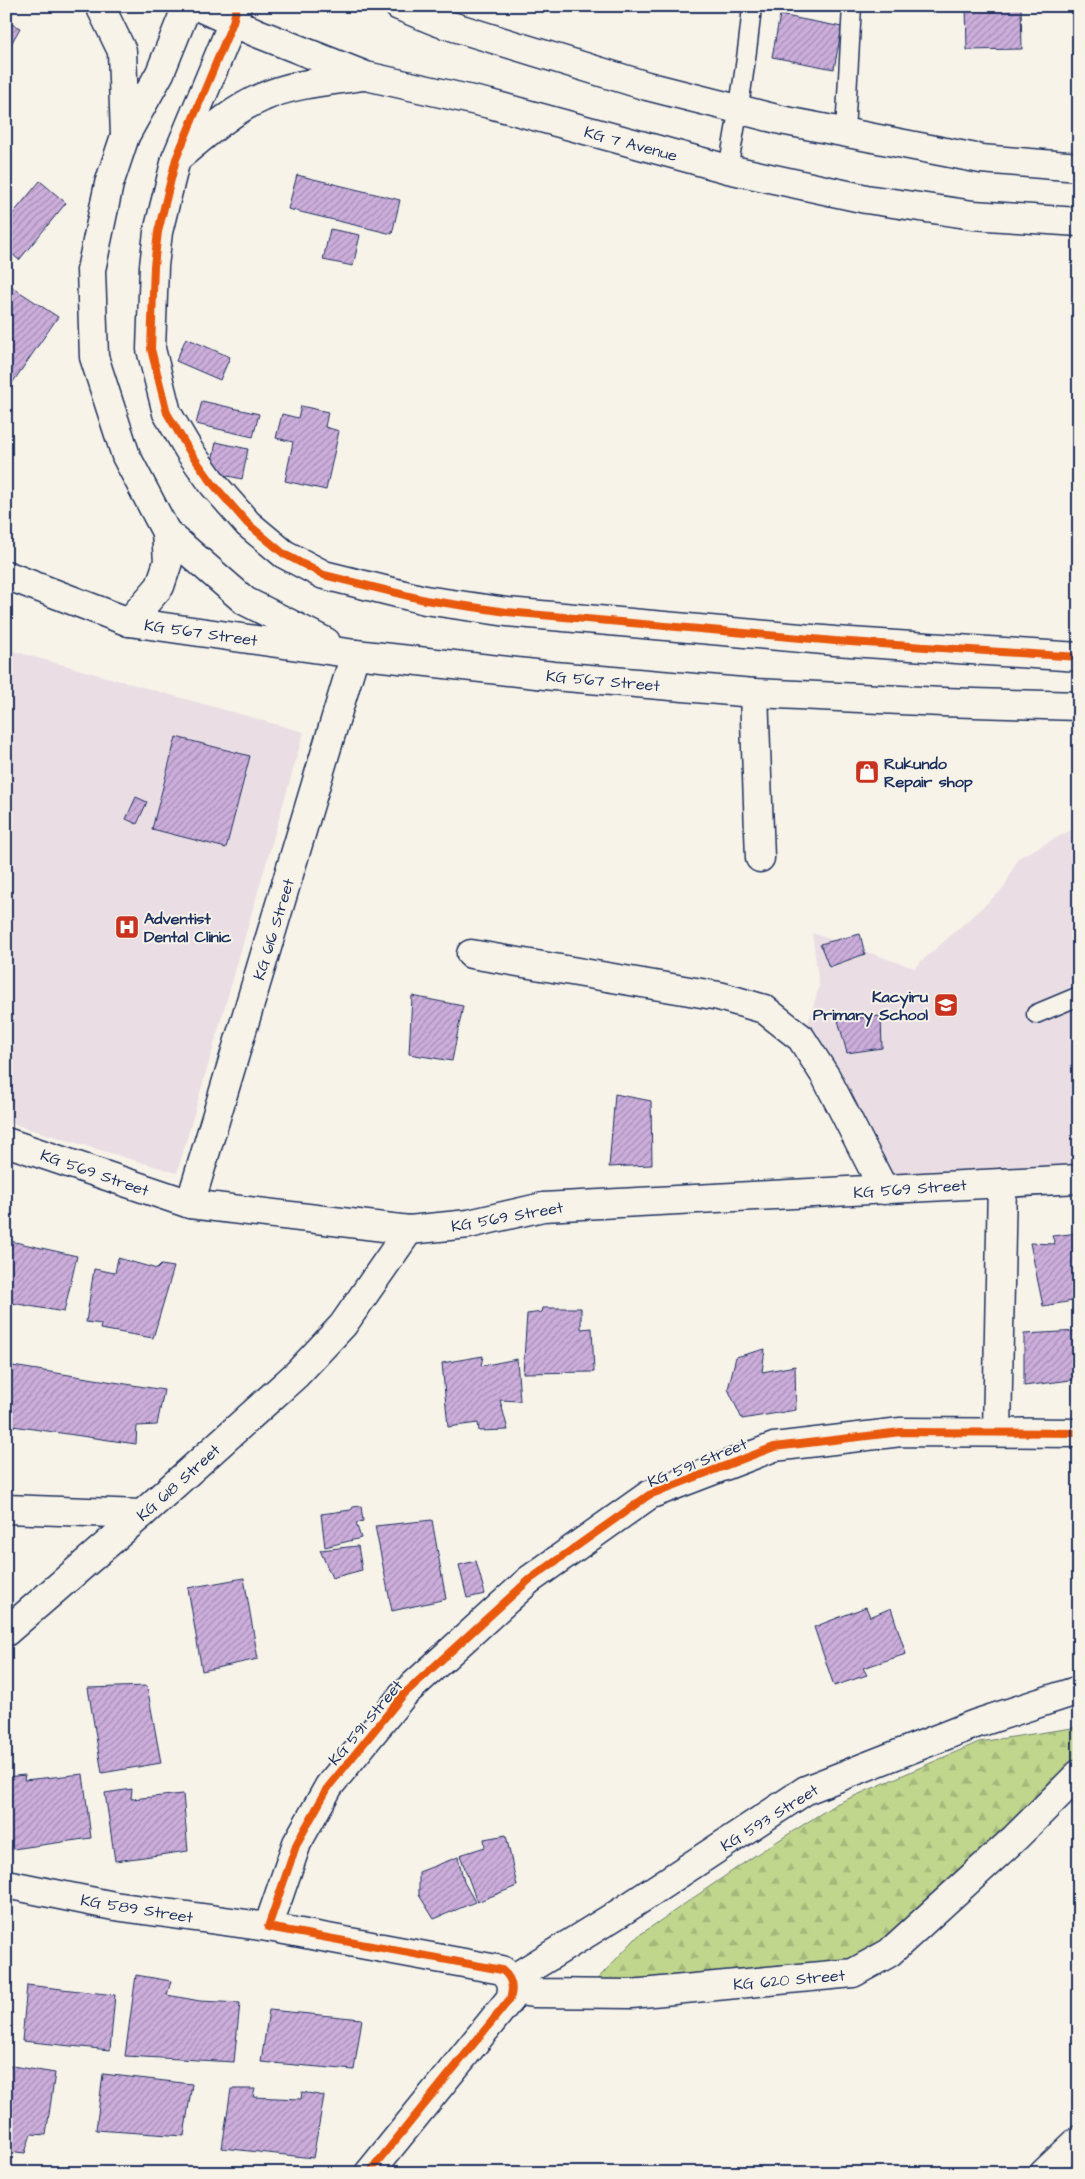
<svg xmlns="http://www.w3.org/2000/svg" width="1085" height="2179" font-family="'Architects Daughter',sans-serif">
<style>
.built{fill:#eadee4}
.forest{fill:url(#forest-firs);stroke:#6e8275}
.building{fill:url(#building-hatch);stroke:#1b2f5e}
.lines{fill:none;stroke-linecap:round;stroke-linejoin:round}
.service-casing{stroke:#1b2f5e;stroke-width:21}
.minor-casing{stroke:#1b2f5e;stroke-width:31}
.tertiary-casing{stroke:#1b2f5e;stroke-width:31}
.secondary-casing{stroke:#1b2f5e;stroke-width:31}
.service{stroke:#f7f3e8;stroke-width:18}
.minor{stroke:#f7f3e8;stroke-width:28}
.tertiary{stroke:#f7f3e8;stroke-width:28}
.secondary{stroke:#f7f3e8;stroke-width:28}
.cycleway-casing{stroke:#f7f3e8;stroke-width:11}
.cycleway{stroke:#e8590c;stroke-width:8}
.labels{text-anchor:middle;stroke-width:4;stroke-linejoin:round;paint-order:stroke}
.street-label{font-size:16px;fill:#1b2f5e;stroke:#f7f3e8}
.poi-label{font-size:16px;font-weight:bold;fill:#1b2f5e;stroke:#f7f3e8;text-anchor:start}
</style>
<defs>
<pattern id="forest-firs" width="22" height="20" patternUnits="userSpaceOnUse" patternTransform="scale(1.25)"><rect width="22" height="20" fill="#c0d68c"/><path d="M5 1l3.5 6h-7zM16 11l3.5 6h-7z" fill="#a4b87b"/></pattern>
<pattern id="building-hatch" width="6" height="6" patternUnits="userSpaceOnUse" patternTransform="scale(1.25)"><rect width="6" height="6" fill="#ccaedb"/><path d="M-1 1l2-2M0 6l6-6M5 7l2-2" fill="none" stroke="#a58eb5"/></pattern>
</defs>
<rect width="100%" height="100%" fill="#f7f3e8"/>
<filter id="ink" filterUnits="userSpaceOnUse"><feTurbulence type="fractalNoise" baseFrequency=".02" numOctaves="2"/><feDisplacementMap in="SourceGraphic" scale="10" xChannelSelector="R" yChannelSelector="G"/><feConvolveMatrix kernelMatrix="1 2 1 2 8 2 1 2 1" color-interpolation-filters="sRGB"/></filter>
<g filter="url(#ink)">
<!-- built -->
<g class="built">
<polygon points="6,649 304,732 177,1173 6,1122"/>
<polygon points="1079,826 1079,1172 891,1183 841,1113 808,1025 819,986 812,933 914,968 1004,888 1018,858"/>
</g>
<!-- forest -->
<polygon class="forest" points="1079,1727 1079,1769 850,1978 588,1989 638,1936 754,1856 836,1804 979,1742"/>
<!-- building -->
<g class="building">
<polygon points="966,6 1021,6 1022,49 967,50"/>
<polygon points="780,15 842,27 834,69 772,57"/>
<polygon points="6,21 20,28 6,53"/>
<polygon points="297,175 400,200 392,234 288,209"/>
<polygon points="40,181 66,203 19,260 6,249 6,222"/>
<polygon points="330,229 360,235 353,266 323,260"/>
<polygon points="6,283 58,317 6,392"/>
<polygon points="186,338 230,357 220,380 176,361"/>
<polygon points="202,401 259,414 253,437 196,424"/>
<polygon points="301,406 328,412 325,427 339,431 326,490 285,481 293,442 276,438 282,414 298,418"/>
<polygon points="216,442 248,449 242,479 210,472"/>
<polygon points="176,737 250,756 226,848 152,829"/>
<polygon points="873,765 874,773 861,779 860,770"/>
<polygon points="136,797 147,802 137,824 126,819"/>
<polygon points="860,934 865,954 829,967 820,944"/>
<polygon points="412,996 463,1006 452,1061 409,1054"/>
<polygon points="881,1016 882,1048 847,1053 838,1020"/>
<polygon points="615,1094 651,1101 652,1165 609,1167"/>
<polygon points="1079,1233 1079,1300 1043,1306 1030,1243 1055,1244 1052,1236"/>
<polygon points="6,1240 77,1256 64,1312 6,1302"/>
<polygon points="118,1258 157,1269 161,1265 174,1267 153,1338 100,1329 101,1324 86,1322 94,1269 115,1273"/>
<polygon points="543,1308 581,1308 581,1329 592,1328 594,1372 523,1373 527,1314 542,1312"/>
<polygon points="1079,1331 1079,1379 1024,1386 1024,1334"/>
<polygon points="765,1349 762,1372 795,1366 796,1410 742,1419 728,1389 736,1357"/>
<polygon points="483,1356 481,1366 517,1359 520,1401 500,1400 508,1430 479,1431 478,1423 448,1427 442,1363"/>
<polygon points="6,1365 164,1390 157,1425 137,1426 136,1444 6,1425"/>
<polygon points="361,1506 363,1521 356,1523 361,1538 325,1547 321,1514 351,1510 353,1507"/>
<polygon points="432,1520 446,1599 392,1611 375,1526"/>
<polygon points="358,1546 362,1570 332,1578 320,1550"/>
<polygon points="476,1561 485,1594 467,1598 459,1565"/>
<polygon points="244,1578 258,1659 202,1671 188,1588"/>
<polygon points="866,1607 870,1617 891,1608 906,1654 863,1668 867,1675 834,1686 814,1627"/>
<polygon points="147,1686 161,1763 102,1773 88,1688"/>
<polygon points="83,1774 91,1838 6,1850 6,1777 25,1775 24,1780"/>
<polygon points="132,1789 131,1799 183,1794 188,1851 115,1861 105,1793"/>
<polygon points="506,1835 517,1886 477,1902 460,1855 485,1847 484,1839"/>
<polygon points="458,1857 464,1882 475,1902 434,1919 419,1895 419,1872"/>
<polygon points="136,1975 171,1981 167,1995 200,2001 240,2003 234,2062 125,2056"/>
<polygon points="27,1985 115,1995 110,2050 22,2041"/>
<polygon points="269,2010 362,2019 354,2070 261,2062"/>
<polygon points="6,2065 55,2073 46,2135 31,2134 25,2153 6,2151"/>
<polygon points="103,2074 192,2084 184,2136 96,2130"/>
<polygon points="231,2089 255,2089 253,2097 301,2099 302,2092 324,2096 313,2158 222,2148"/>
</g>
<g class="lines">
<defs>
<g id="service">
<polyline points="845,132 852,6"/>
<path d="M728,169C738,115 747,61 752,6"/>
<polyline points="1036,1014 1079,996"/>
</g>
<g id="minor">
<polyline points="187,6 160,73 125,136 109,184 91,270 94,357 126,456 166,532 245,601 326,642"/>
<polyline points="237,6 233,22 176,159 158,232 154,266 151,349 167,413 190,452 213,484 248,524 284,554 324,575 425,600 507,612 835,641 1079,657"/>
<polyline points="6,575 129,622 355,654 554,676 754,693 942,702 1079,706"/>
<polyline points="129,622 160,586 168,562 166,532"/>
<polyline points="754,693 760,858"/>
<polyline points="471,954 719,996 764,1009 801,1038 826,1077 884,1190"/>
<polyline points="190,1204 355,654"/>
<polyline points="997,1432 1002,1183"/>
<polyline points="6,1509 142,1514"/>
<polyline points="6,1632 142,1514 297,1374 343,1325 409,1230"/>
<polyline points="6,1884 114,1906 268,1927"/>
<polyline points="511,1980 621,1912 806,1790 975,1724 1079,1690"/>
<polyline points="513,1990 533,1993 631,1994 853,1973 889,1953 1015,1838 1079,1774"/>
<path d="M369,2173L510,1999C514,1987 512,1978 502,1970L268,1927L297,1843L329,1786L404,1694L529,1580L649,1495L774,1447L901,1432L1079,1433"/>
</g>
<g id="tertiary">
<polyline points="6,1142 190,1204 409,1230 469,1224 543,1207 1079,1179"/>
<polyline points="1044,2173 1079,2140"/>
</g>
<g id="secondary">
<polyline points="100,6 122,51 125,136"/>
<polyline points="197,6 257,33 366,76 490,104 728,169 866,199 973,215 1079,222"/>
<polyline points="399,6 438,22 647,86 781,120 981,159 1079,167"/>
<path d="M176,159C203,137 230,111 263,97C294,83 331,81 364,76"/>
</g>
</defs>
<!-- service casing -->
<use href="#service" class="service-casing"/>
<!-- minor casing -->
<use href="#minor" class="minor-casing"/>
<!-- tertiary casing -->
<use href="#tertiary" class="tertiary-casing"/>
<!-- secondary casing -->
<use href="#secondary" class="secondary-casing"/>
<!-- service -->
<use href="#service" class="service"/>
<!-- minor -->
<use href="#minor" class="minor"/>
<!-- tertiary -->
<use href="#tertiary" class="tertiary"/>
<!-- secondary -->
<use href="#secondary" class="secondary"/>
<defs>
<g id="cycleway">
<polyline points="237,6 233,22 176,159 158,232 154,266 151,349 167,413 190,452 213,484 248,524 284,554 324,575 425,600 507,612 835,641 1079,657"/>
<path d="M369,2173L510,1999C514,1987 512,1978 502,1970L268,1927L297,1843L329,1786L404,1694L529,1580L649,1495L774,1447L901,1432L1079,1433"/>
</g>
</defs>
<!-- cycleway casing -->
<use href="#cycleway" class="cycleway-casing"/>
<!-- cycleway -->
<use href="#cycleway" class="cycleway"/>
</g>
</g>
<!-- icons -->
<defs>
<symbol id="shop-square" viewBox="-11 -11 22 22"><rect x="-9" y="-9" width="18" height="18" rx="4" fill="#c8321e" stroke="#f7f3e8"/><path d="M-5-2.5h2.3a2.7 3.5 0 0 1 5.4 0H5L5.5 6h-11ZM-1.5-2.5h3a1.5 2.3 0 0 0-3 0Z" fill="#fff"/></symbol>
<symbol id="hospital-square" viewBox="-11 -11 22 22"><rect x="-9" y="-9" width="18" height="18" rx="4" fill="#c8321e" stroke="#f7f3e8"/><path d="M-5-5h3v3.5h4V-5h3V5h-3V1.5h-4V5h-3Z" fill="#fff"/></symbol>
<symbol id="school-square" viewBox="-11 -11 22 22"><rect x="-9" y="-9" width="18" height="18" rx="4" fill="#c8321e" stroke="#f7f3e8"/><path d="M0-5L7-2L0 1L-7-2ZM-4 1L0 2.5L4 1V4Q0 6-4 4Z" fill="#fff"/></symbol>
</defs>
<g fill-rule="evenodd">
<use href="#shop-square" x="853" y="758" width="28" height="28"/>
<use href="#hospital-square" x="113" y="913" width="28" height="28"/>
<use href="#school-square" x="932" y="991" width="28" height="28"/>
</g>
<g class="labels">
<!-- street labels -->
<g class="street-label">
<text transform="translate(631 143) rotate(15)" y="6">KG 7 Avenue</text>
<text transform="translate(201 632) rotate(8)" y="6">KG 567 Street</text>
<text transform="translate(603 680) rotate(5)" y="6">KG 567 Street</text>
<text transform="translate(273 929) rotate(-73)" y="6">KG 616 Street</text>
<text transform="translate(95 1172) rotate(19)" y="6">KG 569 Street</text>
<text transform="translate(910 1188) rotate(-4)" y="6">KG 569 Street</text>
<text transform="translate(507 1216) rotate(-10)" y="6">KG 569 Street</text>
<text transform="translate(697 1462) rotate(-22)" y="6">KG 591 Street</text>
<text transform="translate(178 1482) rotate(-42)" y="6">KG 618 Street</text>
<text transform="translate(365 1722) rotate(-50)" y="6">KG 591 Street</text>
<text transform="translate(769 1817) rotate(-32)" y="6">KG 593 Street</text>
<text transform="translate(137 1908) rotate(9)" y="6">KG 589 Street</text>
<text transform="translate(789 1979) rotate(-5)" y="6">KG 620 Street</text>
</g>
<!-- poi labels -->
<g class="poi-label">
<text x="884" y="769">Rukundo<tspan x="884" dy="18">Repair shop</tspan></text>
<text x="144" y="924">Adventist<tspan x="144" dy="18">Dental Clinic</tspan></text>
<text x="928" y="1002" text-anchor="end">Kacyiru<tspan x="928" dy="18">Primary School</tspan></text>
</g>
</g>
<!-- margin -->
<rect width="1085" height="2179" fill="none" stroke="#f7f3e8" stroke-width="25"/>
<rect x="12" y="12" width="1060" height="2154" fill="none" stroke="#1b2f5e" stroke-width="2" filter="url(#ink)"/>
</svg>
